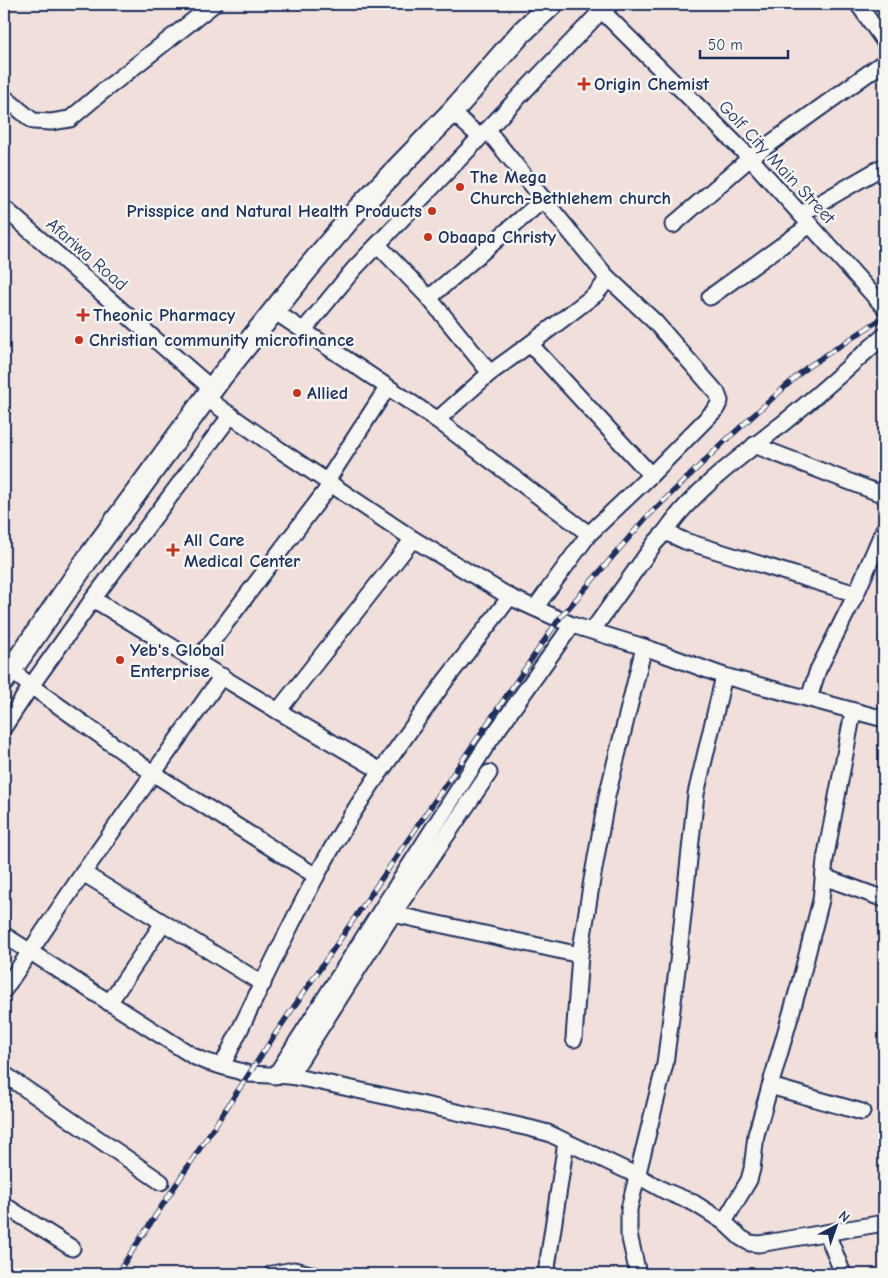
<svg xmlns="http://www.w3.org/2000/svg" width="888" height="1278" font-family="'Comic Neue',sans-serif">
	<rect width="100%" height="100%" fill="#f1dfdb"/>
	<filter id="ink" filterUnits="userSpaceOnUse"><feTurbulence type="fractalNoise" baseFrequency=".02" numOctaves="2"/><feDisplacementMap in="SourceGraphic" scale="10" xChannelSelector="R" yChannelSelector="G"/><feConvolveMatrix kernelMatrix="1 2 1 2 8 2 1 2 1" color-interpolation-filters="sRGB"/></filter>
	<g filter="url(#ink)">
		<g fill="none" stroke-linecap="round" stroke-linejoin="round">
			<g stroke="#1b2f5e" stroke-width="19">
				<g id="minor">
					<polyline points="858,4 884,41"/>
					<polyline points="596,5 750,158 884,307"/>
					<polyline points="4,97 33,121 51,122 70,119 102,92 214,4"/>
					<polyline points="452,112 480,137"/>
					<polyline points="4,208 212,389"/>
					<polyline points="801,214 884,166"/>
					<polyline points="673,225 750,158 884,62"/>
					<polyline points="378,245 429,298 490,373"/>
					<polyline points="710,297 810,225"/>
					<polyline points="429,298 544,199"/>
					<polyline points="274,311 437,420 589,534"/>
					<polyline points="303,331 354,269 602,10 611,4"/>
					<polyline points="530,344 651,475"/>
					<polyline points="206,398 280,450 413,539 510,597 572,625 644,647 724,676 884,719"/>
					<polyline points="231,415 93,599 278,711 381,771 445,681 510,597"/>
					<polyline points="437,420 490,373 530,344 596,294 604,284 606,276 487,130"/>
					<polyline points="754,445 884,495"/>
					<polyline points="327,481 387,388"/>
					<path d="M 665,532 C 692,492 739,458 777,428 C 814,399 849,366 884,336"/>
					<polyline points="856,594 884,529"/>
					<polyline points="93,599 31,686 154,774 316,876"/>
					<polyline points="535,608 589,534 651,475 716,409 720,401 717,393 655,322 606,276"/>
					<polyline points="592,631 655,543 665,532 685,541 856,594 818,670 809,698"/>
					<polyline points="197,661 331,484"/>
					<polyline points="4,665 31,686 4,727"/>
					<polyline points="278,711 413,539"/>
					<polyline points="83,873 263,984"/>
					<polyline points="824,877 884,899"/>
					<polyline points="393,914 580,955"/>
					<polyline points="4,935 193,1056 204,1061 249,1074 290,1076 321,1082 529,1128 548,1133 638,1176 665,1191 694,1203 724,1222 741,1238 750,1243 759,1244 884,1223"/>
					<polyline points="4,990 83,873 222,676"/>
					<polyline points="109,1003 163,923"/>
					<polyline points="574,1039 580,955 592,880 607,796 644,647"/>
					<path d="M 222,1066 C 272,966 316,862 381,771"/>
					<polyline points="4,1074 161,1182"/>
					<polyline points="275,1076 486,746 572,625"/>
					<polyline points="290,1076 393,914 489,773"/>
					<polyline points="770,1086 862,1112"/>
					<polyline points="4,1205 72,1248"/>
					<polyline points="724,1222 749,1180 752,1169 756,1135 799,986 821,900 825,860 853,712"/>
					<polyline points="827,1233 843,1274"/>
					<polyline points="272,1274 294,1270 311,1274"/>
					<polyline points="546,1274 566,1142"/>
					<polyline points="638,1274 629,1234 629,1209 665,1064 678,962 696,794 724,676"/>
				</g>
			</g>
			<g stroke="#1b2f5e" stroke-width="25">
				<polyline id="highway" points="4,680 87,560 221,377 309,267 358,209 452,112 522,32 552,4"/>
			</g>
			<use href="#minor" stroke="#f6f6f2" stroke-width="15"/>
			<use href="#highway" stroke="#f6f6f2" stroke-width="21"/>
			<g stroke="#1b2f5e" stroke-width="5.5">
				<polyline id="rail" points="117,1274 276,1033 559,619 645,519 724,442 806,368 884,317"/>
			</g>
			<use href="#rail" stroke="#f6f6f2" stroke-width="4" stroke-dasharray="11" stroke-linecap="butt"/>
		</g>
	</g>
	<g fill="#c8321e" stroke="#f6f6f2" stroke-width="2">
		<path d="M581.5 76.5h5v5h5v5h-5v5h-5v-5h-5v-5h5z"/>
		<circle cx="460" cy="187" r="5"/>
		<circle cx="432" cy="211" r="5"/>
		<circle cx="428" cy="237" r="5"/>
		<path d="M80.5 307.5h5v5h5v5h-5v5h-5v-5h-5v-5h5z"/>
		<circle cx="79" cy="340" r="5"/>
		<circle cx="297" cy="393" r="5"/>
		<path d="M170.5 542.5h5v5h5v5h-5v5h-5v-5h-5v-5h5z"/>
		<circle cx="120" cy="660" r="5"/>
	</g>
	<g text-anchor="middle" stroke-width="5" stroke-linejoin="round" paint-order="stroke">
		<g font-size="18" font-weight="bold" fill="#1b2f5e" stroke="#f6f6f2" text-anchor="start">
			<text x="594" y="90">Origin Chemist</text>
			<text x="470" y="183">The Mega<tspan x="470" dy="21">Church-Bethlehem church</tspan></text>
			<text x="422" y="217" text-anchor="end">Prisspice and Natural Health Products</text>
			<text x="438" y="243">Obaapa Christy</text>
			<text x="93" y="321">Theonic Pharmacy</text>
			<text x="89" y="346">Christian community microfinance</text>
			<text x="307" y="399">Allied</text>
			<text x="184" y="546">All Care<tspan x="184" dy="21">Medical Center</tspan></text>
			<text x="130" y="656">Yeb's Global<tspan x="130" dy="21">Enterprise</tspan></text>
		</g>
		<g font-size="18" fill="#1b2f5e" stroke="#f6f6f2">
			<text transform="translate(777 162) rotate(47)" y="6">Golf City Main Street</text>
			<text transform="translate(87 254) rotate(41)" y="6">Afariwa Road</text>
		</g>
	</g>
	<rect width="888" height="1278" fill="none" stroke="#f6f6f2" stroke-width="20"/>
	<rect x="10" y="10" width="868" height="1258" fill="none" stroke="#1b2f5e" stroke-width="2" filter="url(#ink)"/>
	<g transform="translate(836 1226) rotate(41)" stroke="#f6f6f2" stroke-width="4" paint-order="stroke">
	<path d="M0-4L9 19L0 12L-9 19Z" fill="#1b2f5e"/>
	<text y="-8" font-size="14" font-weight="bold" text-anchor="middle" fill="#1b2f5e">N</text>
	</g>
	<path d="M700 50v8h88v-8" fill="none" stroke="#1b2f5e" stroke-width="2.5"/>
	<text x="708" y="50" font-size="15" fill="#1b2f5e" stroke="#f6f6f2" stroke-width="4" paint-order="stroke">50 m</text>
</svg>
